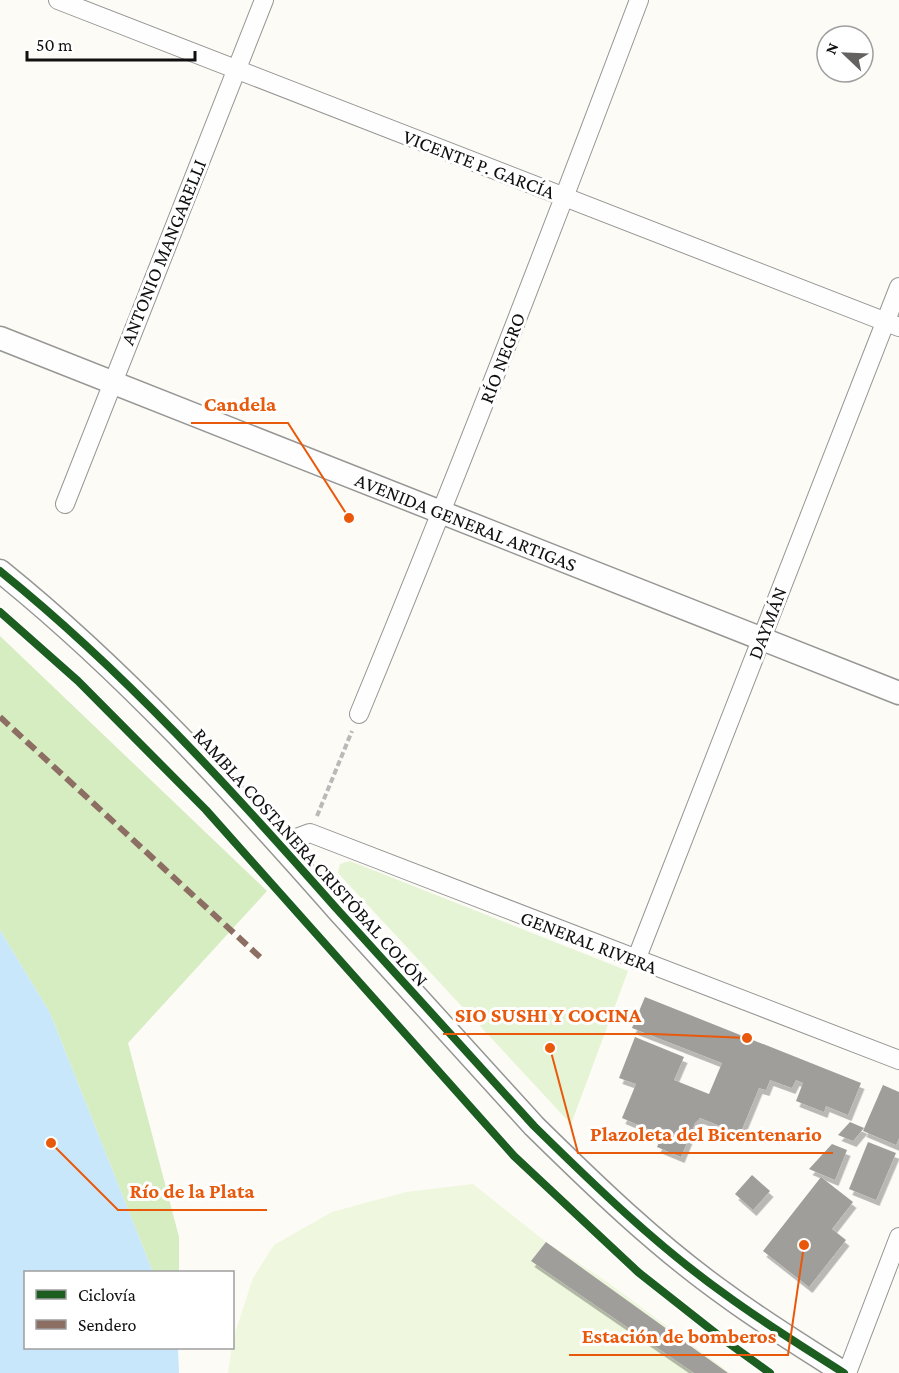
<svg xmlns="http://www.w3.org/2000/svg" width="899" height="1373" font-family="'Crimson Pro',serif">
	<defs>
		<filter id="shadow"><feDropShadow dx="3.5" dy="6" stdDeviation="0" flood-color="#0004"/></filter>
	</defs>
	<rect width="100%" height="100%" fill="#fcfbf6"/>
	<polygon fill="#e5f4d4" points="350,861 628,971 571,1124 338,873 340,864"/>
	<polygon fill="#d6ecc1" points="0,636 267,891 128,1043 179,1237 179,1272 153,1272 50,1013 0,930"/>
	<polygon fill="#eff7de" points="473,1184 546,1242 606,1281 730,1373 228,1373 233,1339 253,1278 274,1245 332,1212 406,1192"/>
	<polygon fill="#c9e7fa" points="0,930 50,1013 153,1272 26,1272 26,1348 178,1348 179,1373 0,1373"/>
	<g fill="#a09e9b" filter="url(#shadow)">
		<polygon points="645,997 861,1083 848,1115 826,1106 824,1112 796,1101 803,1083 796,1080 792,1088 770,1080 766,1090 759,1088 740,1134 700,1118 695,1123 681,1157 657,1147 662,1135 622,1118 636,1084 619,1078 635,1037 684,1057 674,1080 709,1094 722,1063 632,1028"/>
		<polygon points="883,1085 899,1092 899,1138 896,1145 863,1131"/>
		<polygon points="850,1122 864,1128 853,1141 838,1135"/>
		<polygon points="868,1142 896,1153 876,1200 849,1189"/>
		<polygon points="832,1144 847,1150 835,1180 809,1169"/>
		<polygon points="752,1175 770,1191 753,1210 735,1194"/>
		<polygon points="821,1177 853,1202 832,1229 846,1240 809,1287 763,1251"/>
		<polygon points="546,1242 728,1373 694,1373 531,1261"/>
	</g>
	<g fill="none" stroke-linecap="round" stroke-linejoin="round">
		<g stroke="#969694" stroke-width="20">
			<g id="minor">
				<polyline points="58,0 899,327"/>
				<polyline points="65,504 264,0"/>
				<path d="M 359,714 C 457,477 549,239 639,0"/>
				<polyline points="280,844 310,833 899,1060"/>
				<polyline points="636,960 899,287"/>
				<polyline points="847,1373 899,1237"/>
			</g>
		</g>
		<g stroke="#969694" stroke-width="25">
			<g id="tertiary">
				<path id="s1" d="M 0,338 L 899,693"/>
				<path d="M 0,571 C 124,671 231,789 336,908 C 402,981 468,1054 534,1126 C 595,1186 657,1246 726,1295 C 764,1323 805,1348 844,1373"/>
			</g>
		</g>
		<g stroke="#b9b9b8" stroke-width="4" stroke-dasharray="6 3" stroke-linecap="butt">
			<polyline points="0,612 78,681 206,810 514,1156 638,1272 723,1339 770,1373"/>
			<polyline points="317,816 352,731"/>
		</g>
		<use href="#minor" stroke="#fffefe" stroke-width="18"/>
		<use href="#tertiary" stroke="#fffefe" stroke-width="22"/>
		<polyline stroke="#8d6e63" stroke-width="6" stroke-dasharray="12 6" stroke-linecap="butt" points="0,717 261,958"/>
		<g stroke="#fff" stroke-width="11">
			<g id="cycleway">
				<path d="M 0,571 C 124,671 231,789 336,908 C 402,981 468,1054 534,1126 C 595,1186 657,1246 726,1295 C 764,1323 805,1348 844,1373"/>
				<polyline points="0,612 78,681 206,810 514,1156 638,1272 723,1339 770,1373"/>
			</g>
		</g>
		<use href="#cycleway" stroke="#1b5e20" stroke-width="8"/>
	</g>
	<g text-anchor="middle" stroke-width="6" stroke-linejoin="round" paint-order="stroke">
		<g font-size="20" fill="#101010" stroke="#fff">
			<text transform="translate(479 164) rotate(21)" y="7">VICENTE P. GARCÍA</text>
			<text transform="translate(163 252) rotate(-68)" y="7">ANTONIO MANGARELLI</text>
			<text transform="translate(502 358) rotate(-69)" y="7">RÍO NEGRO</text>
			<text dy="7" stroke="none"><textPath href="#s1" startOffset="501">AVENIDA GENERAL ARTIGAS</textPath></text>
			<text transform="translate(767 623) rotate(-69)" y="7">DAYMÁN</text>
			<text transform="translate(311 857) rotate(48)" y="7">RAMBLA COSTANERA CRISTÓBAL COLÓN</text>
			<text transform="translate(589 942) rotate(21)" y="7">GENERAL RIVERA</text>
		</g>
	</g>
	<path fill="none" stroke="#e8590c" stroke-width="2" d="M349 518L288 423H191M747 1038L654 1034H443M550 1048L578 1153H833M51 1143L118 1210H267M804 1245L788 1355H569"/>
	<g fill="#e8590c" stroke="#fff" stroke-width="2">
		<circle cx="349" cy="518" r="6"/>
		<circle cx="747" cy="1038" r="6"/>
		<circle cx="550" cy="1048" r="6"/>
		<circle cx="51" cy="1143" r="6"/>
		<circle cx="804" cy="1245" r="6"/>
	</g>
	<g font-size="21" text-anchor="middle" font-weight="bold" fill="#e8590c" stroke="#fff" stroke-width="6" stroke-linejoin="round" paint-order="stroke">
		<text x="240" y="411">Candela</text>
		<text x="548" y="1022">SIO SUSHI Y COCINA</text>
		<text x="706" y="1141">Plazoleta del Bicentenario</text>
		<text x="192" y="1198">Río de la Plata</text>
		<text x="679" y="1343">Estación de bomberos</text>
	</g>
	<rect x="24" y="1271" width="210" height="78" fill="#ffffff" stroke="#9f9f9f" stroke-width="1.5"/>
	<rect x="36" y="1290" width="30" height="9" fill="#1b5e20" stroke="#9f9f9f" stroke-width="1.5"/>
	<text x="78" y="1301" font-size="18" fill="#101010">Ciclovía</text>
	<rect x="36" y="1320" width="30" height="9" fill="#8d6e63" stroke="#9f9f9f" stroke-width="1.5"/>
	<text x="78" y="1331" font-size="18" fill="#101010">Sendero</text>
	<g transform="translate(845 54) rotate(293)"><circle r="28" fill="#ffffff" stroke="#9f9f9f" stroke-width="1.5"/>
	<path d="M0-4.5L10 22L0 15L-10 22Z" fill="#636260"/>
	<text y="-9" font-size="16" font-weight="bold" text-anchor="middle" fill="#101010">N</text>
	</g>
	<path d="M27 51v9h168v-9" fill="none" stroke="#101010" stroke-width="3"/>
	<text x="36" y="51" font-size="18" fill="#101010" stroke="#ffffff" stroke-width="4.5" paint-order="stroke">50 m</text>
</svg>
